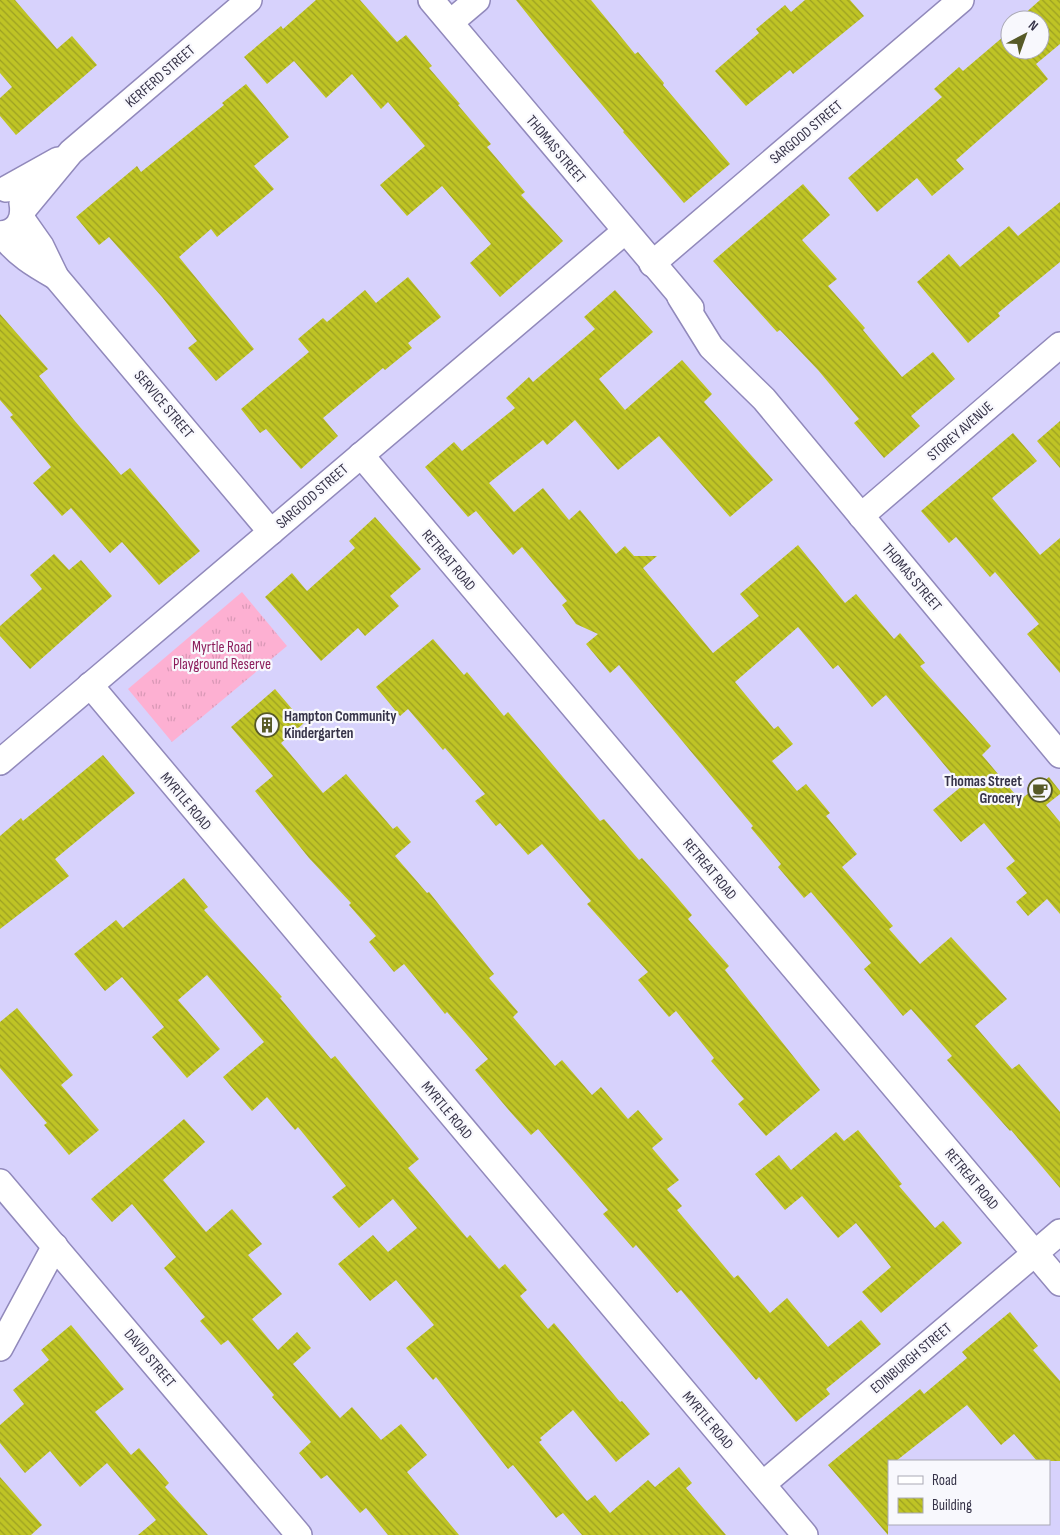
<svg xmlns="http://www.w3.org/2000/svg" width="1060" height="1535" font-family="'Sofia Sans Condensed',sans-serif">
	<defs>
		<pattern id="grass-tufts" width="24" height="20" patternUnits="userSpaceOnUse" patternTransform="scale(1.25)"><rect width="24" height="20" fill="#fdb0d2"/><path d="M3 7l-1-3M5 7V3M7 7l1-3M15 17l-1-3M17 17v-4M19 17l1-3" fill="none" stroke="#d998b6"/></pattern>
		<pattern id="building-back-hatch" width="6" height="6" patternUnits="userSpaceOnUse" patternTransform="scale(1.25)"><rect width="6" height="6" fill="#bfc425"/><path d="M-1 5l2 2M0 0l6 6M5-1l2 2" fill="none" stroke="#9ca022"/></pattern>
	</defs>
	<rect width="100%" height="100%" fill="#d7d2fc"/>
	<polygon fill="url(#grass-tufts)" points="242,592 287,646 172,742 128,689"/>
	<g fill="url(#building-back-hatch)">
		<polygon points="0,0 15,0 57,49 72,36 97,65 16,135 0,116 0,98 12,87 0,73"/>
		<polygon points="316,0 360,0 397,42 406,35 432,66 429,68 460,104 458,105 491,144 487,147 525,192 521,195 563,241 500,297 470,263 491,244 442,186 407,216 380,185 425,146 388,102 381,109 352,74 326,98 294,61 267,84 244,57 281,26 283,29"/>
		<polygon points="516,0 591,0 635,54 638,52 664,83 663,85 730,164 684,203 623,132 624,131 555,49"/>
		<polygon points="805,0 850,0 864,16 793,74 790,70 746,106 715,71 759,33 756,29 785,5 791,12"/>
		<polygon points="1040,0 1060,0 1060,44 1036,64 1048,79 956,160 964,169 932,196 917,178 877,212 848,178 942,97 934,89 959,67 963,71 1010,31 1010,50 1040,50 1040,20 1023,20 1022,16"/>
		<polygon points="246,84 289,137 254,166 274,189 217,237 211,229 179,257 254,349 216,381 188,348 197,341 162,297 109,237 99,245 76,217 137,166 141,172 224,105 222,103"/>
		<polygon points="803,184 830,215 802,240 837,279 828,286 865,328 863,330 902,377 933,352 955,379 911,416 920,426 884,458 854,423 859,419 818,370 780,330 777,332 713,261"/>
		<polygon points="1060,202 1060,262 998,313 1000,316 968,343 917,282 949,254 960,267 1009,226 1018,236"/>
		<polygon points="408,277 441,317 408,343 412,348 385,370 383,368 323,418 338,436 301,469 266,429 260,433 241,409 309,352 298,339 323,318 327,322 365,290 376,303"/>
		<polygon points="615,290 653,332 599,379 625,410 682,360 712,394 704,402 773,480 730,517 659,436 618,470 575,420 547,445 543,440 489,483 514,512 543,488 569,520 580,510 616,554 625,546 634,556 657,556 643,568 713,653 759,616 740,594 798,545 845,603 856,594 894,639 900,633 925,663 920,666 991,746 982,755 1020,800 1049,777 1060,791 1060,794 1046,805 1060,822 1060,914 1047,899 1028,916 1016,902 1027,893 1006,868 1015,861 984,823 961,842 933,810 962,786 886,695 872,707 838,665 833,669 798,627 735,682 774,729 778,726 793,744 772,761 797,791 806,784 830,813 826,816 857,854 842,867 893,926 889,929 920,964 951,937 1007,999 975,1026 1012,1069 1019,1064 1060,1112 1060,1188 1011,1130 1010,1131 947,1060 952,1056 911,1009 903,1016 864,969 871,963 811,892 804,898 778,867 781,864 751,828 753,826 619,665 610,673 586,644 598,634 576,624 562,605 567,601 522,547 513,555 476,511 468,517 425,467 454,442 462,451 515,408 506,398 529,377 533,382 595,329 584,317"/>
		<polygon points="0,314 48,369 39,376 74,420 121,475 130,468 200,551 159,585 122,542 110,553 71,508 62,516 33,483 51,467 10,417 13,415 0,400"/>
		<polygon points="1060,421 1060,468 1037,441"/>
		<polygon points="1013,433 1037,461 992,498 1040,555 1060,538 1060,673 1027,634 1039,624 995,572 990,577 956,537 949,543 921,511"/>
		<polygon points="375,517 421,569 390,596 399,606 365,636 358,628 321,661 265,597 292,573 307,591 355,548 349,541"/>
		<polygon points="54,554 69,570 81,560 112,596 30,669 0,636 0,626 42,589 30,575"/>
		<polygon points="433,639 464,675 467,672 504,716 508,712 600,821 604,819 639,860 642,858 669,888 692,915 688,919 729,966 725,970 820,1090 766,1136 738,1104 744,1099 711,1061 714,1058 676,1011 669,1017 638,980 648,972 587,904 591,901 542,844 528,855 500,823 496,826 475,801 485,794 445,748 443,750 408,709 400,716 376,687"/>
		<polygon points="275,689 304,723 281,743 323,793 346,774 393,829 397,826 411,842 395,856 427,893 429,892 494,974 489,978 518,1012 513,1017 555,1066 562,1060 592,1095 601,1087 628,1119 638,1110 663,1139 652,1148 679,1180 667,1189 682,1206 677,1210 734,1278 738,1275 770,1313 787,1298 828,1347 861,1320 881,1344 826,1389 830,1394 796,1422 759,1377 756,1380 681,1290 677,1293 636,1245 633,1248 603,1214 608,1210 538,1129 531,1135 507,1108 475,1070 488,1059 447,1012 445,1014 404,964 394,972 369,942 376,936 349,905 351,903 309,858 255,791 273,776 231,727"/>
		<polygon points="103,755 135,793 55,859 69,876 0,929 0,836 21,818 23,821"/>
		<polygon points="184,878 208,907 204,910 282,997 280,998 331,1059 335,1056 419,1159 408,1168 467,1238 470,1235 499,1269 505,1264 527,1290 520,1296 548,1329 554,1323 620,1402 622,1401 650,1434 616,1462 573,1410 540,1438 542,1440 539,1442 587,1501 595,1495 610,1513 648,1480 655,1487 679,1467 692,1483 686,1488 726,1535 582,1535 563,1513 556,1518 513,1465 508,1469 436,1377 433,1380 406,1348 434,1325 396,1280 370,1301 338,1264 373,1235 388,1252 417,1228 393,1199 359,1228 332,1197 346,1186 298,1127 295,1130 267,1097 252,1111 223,1077 264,1042 207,975 178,1000 220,1049 187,1078 152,1037 164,1027 122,977 105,991 74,954 116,920 123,928"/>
		<polygon points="17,1008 73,1075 61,1085 99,1130 69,1155 44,1125 47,1123 0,1068 0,1022"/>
		<polygon points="184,1119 205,1142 163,1180 206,1232 232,1209 262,1244 248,1255 282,1294 252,1319 278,1350 297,1332 311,1348 293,1364 340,1418 352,1407 381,1440 401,1424 427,1455 407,1472 459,1535 388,1535 366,1508 360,1513 327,1475 321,1479 299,1453 311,1442 272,1397 274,1395 228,1340 221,1345 200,1321 205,1317 164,1268 176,1257 132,1204 112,1222 91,1199"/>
		<polygon points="858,1130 902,1184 899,1186 935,1228 943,1221 962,1243 881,1313 862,1292 891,1267 856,1223 838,1238 802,1196 785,1210 755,1174 779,1155 791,1170 836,1132 844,1141"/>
		<polygon points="1010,1312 1038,1346 1033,1350 1060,1381 1060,1461 1037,1461 1014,1434 1001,1445 967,1405 896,1461 889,1461 888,1535 828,1465 920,1389 924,1394 967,1358 962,1352"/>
		<polygon points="71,1325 124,1389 95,1412 131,1455 139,1448 169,1483 165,1487 208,1535 138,1535 156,1520 107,1463 80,1487 50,1451 25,1473 0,1443 0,1425 24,1404 13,1390 49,1360 41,1350"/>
		<polygon points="0,1477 42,1525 31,1535 0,1535"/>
	</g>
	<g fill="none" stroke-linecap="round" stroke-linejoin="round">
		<g stroke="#9189bb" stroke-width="28">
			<g id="minor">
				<polyline points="431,0 691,308"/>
				<polyline points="451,22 477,0"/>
				<polyline points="6,189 58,160"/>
				<polyline points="23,210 71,152 249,0"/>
				<polyline points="22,219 41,246 56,277 271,532"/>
				<path d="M 0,234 C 17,233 25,220 22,203"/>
				<path d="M 2,234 C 16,254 35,265 56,277"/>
				<polyline points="652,264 961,0"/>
				<polyline points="680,297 711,347 764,399 1060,755"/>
				<polyline points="361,455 1060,1283"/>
				<polyline points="861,516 1060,345"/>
				<polyline points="90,685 805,1535"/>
				<polyline points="0,762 624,232"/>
				<polyline points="0,1182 299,1535"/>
				<polyline points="0,1348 55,1246"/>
				<polyline points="763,1484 1060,1232"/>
			</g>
		</g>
		<use href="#minor" stroke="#fff" stroke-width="25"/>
	</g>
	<defs>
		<g id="building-ring" transform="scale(1.25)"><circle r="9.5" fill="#f8f8fd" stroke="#575a27" stroke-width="1.5"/><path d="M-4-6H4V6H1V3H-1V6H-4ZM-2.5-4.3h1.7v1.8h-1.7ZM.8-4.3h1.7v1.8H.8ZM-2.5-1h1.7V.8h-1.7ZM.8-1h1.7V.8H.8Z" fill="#575a27"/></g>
		<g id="cafe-ring" transform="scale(1.25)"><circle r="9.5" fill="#f8f8fd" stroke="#575a27" stroke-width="1.5"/><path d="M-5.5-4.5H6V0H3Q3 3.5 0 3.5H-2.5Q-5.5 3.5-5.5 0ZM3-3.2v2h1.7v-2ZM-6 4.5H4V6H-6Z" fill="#575a27"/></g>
	</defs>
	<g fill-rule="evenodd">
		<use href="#building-ring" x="267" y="725"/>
		<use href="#cafe-ring" x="1040" y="790"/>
	</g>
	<g text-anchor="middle" stroke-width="4.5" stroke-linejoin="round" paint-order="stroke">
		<g font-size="15" fill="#363348" stroke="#f8f8fd">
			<text transform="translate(160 76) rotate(-41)" y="5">KERFERD STREET</text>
			<text transform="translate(806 132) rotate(-40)" y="5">SARGOOD STREET</text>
			<text transform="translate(556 149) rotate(50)" y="5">THOMAS STREET</text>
			<text transform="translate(164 404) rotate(50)" y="5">SERVICE STREET</text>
			<text transform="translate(960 431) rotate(-41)" y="5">STOREY AVENUE</text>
			<text transform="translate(312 496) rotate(-41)" y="5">SARGOOD STREET</text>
			<text transform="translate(449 560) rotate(50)" y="5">RETREAT ROAD</text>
			<text transform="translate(912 577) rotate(50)" y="5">THOMAS STREET</text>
			<text transform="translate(186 801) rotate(50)" y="5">MYRTLE ROAD</text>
			<text transform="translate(710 869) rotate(50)" y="5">RETREAT ROAD</text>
			<text transform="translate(447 1110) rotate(50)" y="5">MYRTLE ROAD</text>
			<text transform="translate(972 1179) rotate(50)" y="5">RETREAT ROAD</text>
			<text transform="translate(150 1358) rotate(50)" y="5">DAVID STREET</text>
			<text transform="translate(911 1358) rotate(-40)" y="5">EDINBURGH STREET</text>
			<text transform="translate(708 1420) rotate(50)" y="5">MYRTLE ROAD</text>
		</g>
		<g font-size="15" fill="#8c1d5b" stroke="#f8f8fd">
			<text x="222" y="652">Myrtle Road<tspan x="222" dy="17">Playground Reserve</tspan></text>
		</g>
		<g font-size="15" font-weight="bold" fill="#363348" stroke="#f8f8fd" text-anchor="start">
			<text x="284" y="721">Hampton Community<tspan x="284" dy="17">Kindergarten</tspan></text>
			<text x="1022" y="786" text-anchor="end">Thomas Street<tspan x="1022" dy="17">Grocery</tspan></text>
		</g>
	</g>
	<rect x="888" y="1460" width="162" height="65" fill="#f8f8fd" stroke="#aaa9b5"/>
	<rect x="898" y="1476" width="25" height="8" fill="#ffffff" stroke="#aaa9b5"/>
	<text x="932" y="1485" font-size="15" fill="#363348">Road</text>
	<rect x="898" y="1498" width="25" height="15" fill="url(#building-back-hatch)" stroke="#aaa9b5"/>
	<text x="932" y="1510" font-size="15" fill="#363348">Building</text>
	<g transform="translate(1025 35) rotate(41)"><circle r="24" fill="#f8f8fd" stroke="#aaa9b5"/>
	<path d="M0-4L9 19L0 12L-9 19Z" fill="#575a27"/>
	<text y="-8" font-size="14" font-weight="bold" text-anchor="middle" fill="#363348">N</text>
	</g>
</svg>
